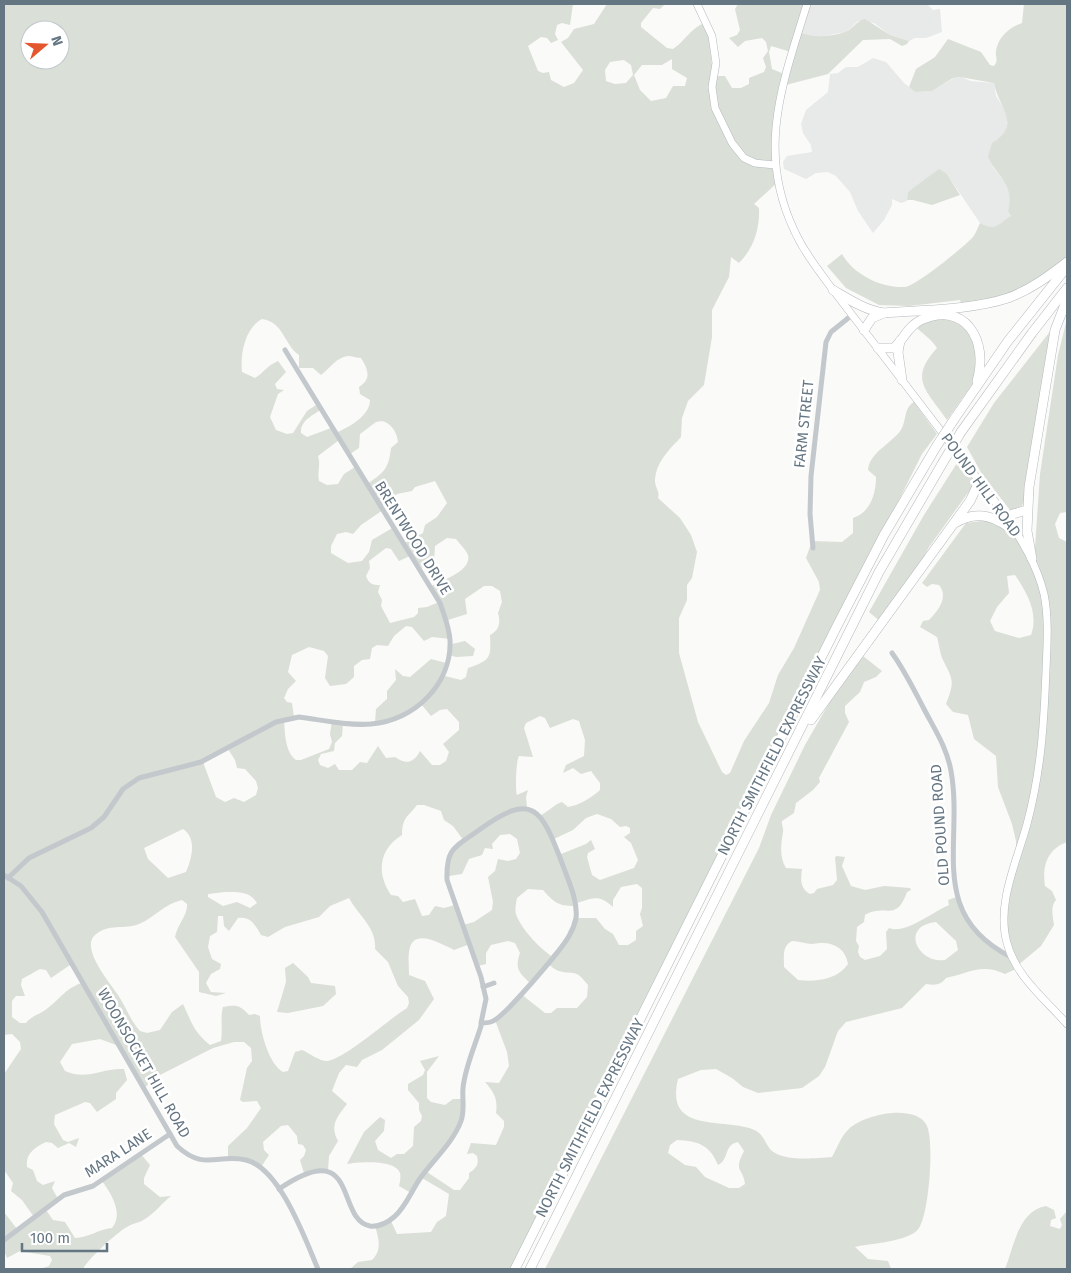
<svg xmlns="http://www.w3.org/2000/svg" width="1071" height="1273" font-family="'Fira Sans',sans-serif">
	<rect width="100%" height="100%" fill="#fafaf8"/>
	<g fill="#e8e9e9">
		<polygon points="806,4 927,4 933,10 940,9 942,32 926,38 915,38 909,41 890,35 874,23 858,21 846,32 812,38 798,33"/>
		<polygon points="873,58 886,62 904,83 915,92 932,91 954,78 961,77 971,81 994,83 996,96 1007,113 1007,126 993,167 1008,186 1012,198 1008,211 1011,216 997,227 989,227 980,223 947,174 908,192 907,201 901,203 892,199 892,205 884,220 873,233 858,211 850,192 836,176 828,172 816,173 806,179 784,169 783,162 787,156 812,152 811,145 803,133 801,124 806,110 828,92 830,74 838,73 846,67 858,67"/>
	</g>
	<g fill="#dadfd7" fill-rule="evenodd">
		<path d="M 4,4 L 573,4 L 570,25 L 562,23 L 557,25 L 555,34 L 558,40 L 551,43 L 547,38 L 541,37 L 528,46 L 538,71 L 543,73 L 549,72 L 551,80 L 564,87 L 574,83 L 583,70 L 561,42 L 568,38 L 574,29 L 594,24 L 607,4 L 665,4 L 660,9 L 653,8 L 641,23 L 641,27 L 667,48 L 673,49 C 685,41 690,29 704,23 L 709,36 L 713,76 L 725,76 L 732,88 L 741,88 L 749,84 L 749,78 L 764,72 L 766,67 L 763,58 L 768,51 L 766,42 L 762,38 L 745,41 L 738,47 L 729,38 L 737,35 L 740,30 L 735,9 L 738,4 L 806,4 L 798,32 C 813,38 830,37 845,32 C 853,29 856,21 865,19 L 890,35 L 909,41 L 907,44 L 902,46 L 890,39 L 863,40 L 828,74 L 782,86 L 777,119 L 779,181 L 754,204 L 759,208 C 760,228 754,248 739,263 L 731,257 L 729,277 L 712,310 L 712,337 L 704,385 L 688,401 L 682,418 L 681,437 C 669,450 655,463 655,482 C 656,489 660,492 658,498 L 680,518 L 691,535 L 697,552 L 692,578 L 687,585 L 687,600 L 679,618 L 679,653 L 698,722 L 722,772 L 726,775 L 730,773 L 744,741 L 769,703 L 778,675 L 794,648 L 820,590 L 819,582 L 806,558 L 812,541 L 842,542 L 853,533 L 853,518 C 871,512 876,493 876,477 L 868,470 C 869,453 892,443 901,430 C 907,420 903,409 914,402 L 937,434 L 922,454 L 736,825 L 570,1146 L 512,1269 L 350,1269 L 358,1262 L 372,1260 C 382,1250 379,1239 375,1226 L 391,1221 L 397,1234 L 431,1232 L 437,1222 L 446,1216 L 449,1194 L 422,1178 L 411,1193 L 399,1186 C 400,1182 401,1177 400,1173 C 395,1159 358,1162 347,1164 L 364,1132 L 380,1117 L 385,1120 L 384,1131 L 375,1141 L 378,1150 L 391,1158 L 397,1154 L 404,1154 L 413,1146 L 414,1127 L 421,1121 L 422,1116 L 419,1110 L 419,1103 L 408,1090 L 408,1084 L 423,1075 L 425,1070 L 420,1061 L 439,1056 L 427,1072 L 427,1098 L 431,1102 L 445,1105 L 453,1099 L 464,1099 L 462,1120 L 427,1172 L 454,1190 L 460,1190 L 469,1178 L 469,1173 C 477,1168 479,1164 477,1156 L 473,1153 L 467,1154 L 471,1143 L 496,1145 L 504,1127 L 504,1121 L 496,1113 C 498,1099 494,1092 485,1082 L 499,1083 L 509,1066 L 507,1052 L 495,1020 L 521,994 L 545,1013 L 551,1013 L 557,1008 L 577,1008 L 587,997 L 588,985 C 574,967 575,976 559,971 C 555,970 551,966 548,964 L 529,982 C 518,972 515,967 520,953 L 515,943 L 508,941 L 491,945 L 486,953 L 486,964 L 478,966 L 470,944 L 454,950 C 441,944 412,926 409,952 C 408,959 409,967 409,975 L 425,981 L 434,999 L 419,1020 L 382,1050 L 362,1060 L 357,1067 L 346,1065 L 339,1073 L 332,1091 L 347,1104 C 338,1116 329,1125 338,1141 L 329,1156 L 328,1171 L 304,1173 L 300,1160 L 304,1156 L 306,1150 L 303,1145 L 298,1144 L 297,1136 L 288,1125 L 281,1126 L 263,1142 L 264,1150 L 269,1155 L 261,1167 L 252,1162 L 228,1158 L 228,1146 L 247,1128 L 261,1108 L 257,1101 L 243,1102 L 240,1100 L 247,1068 L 252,1061 L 251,1048 L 244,1042 L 234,1042 L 213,1048 L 160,1075 L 144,1088 L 116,1045 L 100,1039 L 72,1044 L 60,1062 L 65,1071 C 88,1081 100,1068 124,1069 L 127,1080 L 116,1093 L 116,1099 L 97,1112 L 90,1103 L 85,1102 L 55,1115 L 54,1124 L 63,1140 L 68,1142 L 79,1138 L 76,1147 L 69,1143 L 58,1148 L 52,1143 L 46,1142 C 35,1147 25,1154 27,1167 L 33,1170 L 37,1181 L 43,1185 L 55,1181 L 52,1188 L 58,1199 L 46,1210 L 53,1220 L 65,1222 L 75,1238 C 88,1238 99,1229 112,1228 C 124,1214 111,1193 102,1181 L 140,1153 L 150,1165 L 144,1178 L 144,1184 L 160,1197 L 171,1196 C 162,1203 155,1213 145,1219 C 140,1223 132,1223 127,1227 C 116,1233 88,1259 83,1269 L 40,1269 L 49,1266 L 52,1260 L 50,1256 L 20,1251 L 7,1258 L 4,1251 L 4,1212 L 17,1229 L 34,1217 L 22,1200 L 11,1191 L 13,1183 L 4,1170 L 4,1074 L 21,1049 L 20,1042 L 12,1034 L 4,1035 ZM 30,30 L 60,30 L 60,60 L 30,60 ZM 771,46 L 791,52 L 784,74 L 772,69 L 769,52 ZM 672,59 L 672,69 L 687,78 L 685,86 L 673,86 L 666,98 L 651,101 L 640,90 L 634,75 L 642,65 L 662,65 ZM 624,60 L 631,65 L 633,75 L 626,83 L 615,84 L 606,81 L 605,70 L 610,62 ZM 262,319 C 284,322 284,345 299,355 L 299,368 L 313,368 L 321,375 C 330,368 337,357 348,356 C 352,356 357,358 361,358 C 368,369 372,379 359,387 L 360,394 L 370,400 C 370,416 349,427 336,433 L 331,428 L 307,437 L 301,433 C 300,421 312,416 320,410 L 316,405 L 307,411 L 293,433 L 287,434 L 276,430 L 270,417 L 278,394 L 284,390 L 277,389 L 275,384 L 286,372 L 278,361 C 265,367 265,372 255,378 L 242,372 C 240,354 245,328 262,319 ZM 382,421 C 391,423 397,432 398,442 L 391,448 C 389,468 384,473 367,484 L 355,467 L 344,474 L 338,484 L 327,485 L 319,481 C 317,472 321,465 318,456 L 339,440 L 350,454 L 359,448 L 360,434 L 376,422 ZM 435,481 L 447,503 L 437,517 L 425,525 L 423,533 L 405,543 L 394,527 L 372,540 L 369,552 L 362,561 L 348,563 L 331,553 L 331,546 L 337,534 L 346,532 L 353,534 L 361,525 L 383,510 L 382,506 L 397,494 L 412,491 L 415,487 ZM 447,538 L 456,539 C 460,544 466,550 468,555 C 472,571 442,580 431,586 L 439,602 L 427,607 L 418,608 L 418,613 L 414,617 L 390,623 L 381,606 L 382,600 L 378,592 L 380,585 C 372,585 369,584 366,576 L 370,568 L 369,561 L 386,548 L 391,549 L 399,561 L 412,555 L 422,568 L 434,561 L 435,546 ZM 484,586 L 492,586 L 500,591 L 502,602 L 498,613 C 501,622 499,631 490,635 C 491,658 491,660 468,668 L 466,677 L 461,680 L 445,676 L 446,663 L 431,659 L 410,677 L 403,676 L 395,669 L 396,680 L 387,691 L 387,699 L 376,709 L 375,723 L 408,713 L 421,704 L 431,716 L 440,710 L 447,709 L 459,722 L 459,730 L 443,744 L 449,752 L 446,761 L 440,765 L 432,765 L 420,751 C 414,763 406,765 395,757 L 386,758 L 378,746 L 367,763 L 360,762 L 352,770 L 339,770 L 335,764 L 328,768 L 320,765 L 318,760 L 321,754 L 334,751 L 335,743 L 342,736 L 343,723 L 332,721 L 330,734 L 332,742 L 329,749 L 301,760 L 296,760 C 285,752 285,733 284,721 L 294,717 L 292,703 L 287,702 L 284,698 L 288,689 L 296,681 L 288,672 L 292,655 L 309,647 L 324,651 L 328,656 L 325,678 L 330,686 L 346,684 L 354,677 L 354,666 L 362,660 L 370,659 L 372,648 L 377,645 L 388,646 L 394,636 L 406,626 L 412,627 L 424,641 L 432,637 L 450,639 L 448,620 L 467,614 L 465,599 ZM 540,716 L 545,718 L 550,728 L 573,719 L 579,721 L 585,740 L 584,756 L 566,765 L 563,773 L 573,768 L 581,774 L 591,771 L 600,783 L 600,790 C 591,798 580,805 568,807 L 562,802 C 555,804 549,811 541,815 L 527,808 L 526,797 L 528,790 L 517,795 C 515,790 516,760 519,756 L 533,757 L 524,728 L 526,723 ZM 228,749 L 235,760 L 237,768 L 245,769 L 256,781 L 258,788 L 256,795 L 244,802 L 234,798 L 225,802 L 216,797 L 203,762 ZM 417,805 L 424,805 L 441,811 L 444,820 L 453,826 L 464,841 L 449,855 L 449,876 L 462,874 L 469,859 L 482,855 L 485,848 L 493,849 L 492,844 L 500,835 L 510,834 L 517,839 L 520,853 L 516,859 L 508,861 L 498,859 L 495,871 L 488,877 L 493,902 L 492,910 L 474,922 L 463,925 L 455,905 L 444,908 L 435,906 L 429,915 L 422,916 L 415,899 L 403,902 L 398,896 L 391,895 C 376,873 379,849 402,835 C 402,817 408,817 417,805 ZM 597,814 L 611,819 L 620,827 L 626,826 L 630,828 L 630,833 L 624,837 L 631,843 L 638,860 L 634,868 L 600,880 L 592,875 L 587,857 L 588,853 L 595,849 L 591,840 L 586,844 L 561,854 L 554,839 L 573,830 L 586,818 ZM 183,829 C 198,839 191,860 186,872 L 168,878 L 148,859 L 144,848 ZM 637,884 L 642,888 L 642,908 L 640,914 L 643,926 L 636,931 L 636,940 L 628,945 L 619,945 L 613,934 L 605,929 L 596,918 L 577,918 L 568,938 L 551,956 C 539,947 524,932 517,917 C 514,911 516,904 517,898 L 528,889 L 543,890 C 554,902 557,906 575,906 L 577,903 C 593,898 599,894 613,907 L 613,900 L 621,887 ZM 225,892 C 238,892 250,891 257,903 L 250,908 L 237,902 L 223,906 L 208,897 L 208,894 ZM 349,898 C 358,915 377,928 375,949 L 388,962 L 398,986 L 408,997 L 409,1003 L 407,1008 C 389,1019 345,1059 327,1061 C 319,1061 309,1053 302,1050 L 295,1052 L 288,1071 L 283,1072 C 269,1064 260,1032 260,1016 L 255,1014 L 249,1015 C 239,1004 236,1005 223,1007 C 220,1018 223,1029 221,1041 L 210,1045 C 193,1031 192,1023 183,1004 L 172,1012 L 160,1030 L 147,1033 L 140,1031 C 130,1020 126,1007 118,995 C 110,983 80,948 95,935 C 109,923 124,930 139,924 C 154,918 164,904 182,900 L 187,904 C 188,915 177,925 175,937 L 199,972 L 199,992 L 216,996 L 226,993 L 211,992 L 206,983 L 211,974 L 220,969 L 221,964 L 212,959 L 208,947 L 210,936 L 217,932 L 218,916 L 223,916 L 224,926 L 229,931 L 238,918 C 251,916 255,925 261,935 L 268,937 L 285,927 L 319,917 L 330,906 ZM 70,965 L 81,983 C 64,990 62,997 49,1007 C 42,1014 32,1015 26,1023 L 20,1023 L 12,1017 L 12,1001 L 16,996 L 25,996 L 21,985 L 22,979 L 40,969 L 46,970 L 51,978 Z"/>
		<path d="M 1024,4 L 1067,4 L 1067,258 L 1019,293 L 962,306 L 960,300 L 909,306 L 879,305 L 846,288 L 827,266 L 842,254 C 854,275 881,288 905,287 C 916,286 965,246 973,237 C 976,233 978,227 980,223 C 998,232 997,224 1011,216 L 1008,211 C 1015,185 999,179 988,157 L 992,143 C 1023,125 998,107 994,83 L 960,77 L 953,78 L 932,91 L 915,92 L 909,87 L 916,69 L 935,57 L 948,39 L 981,52 L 990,65 L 994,66 C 999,60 995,57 996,51 C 998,37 1010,27 1022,23 Z"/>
		<polygon points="939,169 947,174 960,195 932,205 913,200 907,200 908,192"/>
		<path d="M 938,315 L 972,329 L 980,373 L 947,420 C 927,390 908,380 937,348 C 931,338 922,334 914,325 Z"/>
		<path d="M 1067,319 L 1067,512 L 1060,513 L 1055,524 L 1059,538 L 1067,542 L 1067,842 C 1047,849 1042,867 1045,886 L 1052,891 L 1056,900 C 1050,906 1053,917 1054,925 L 1041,946 L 1017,966 L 1018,968 L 1005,974 C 980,963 970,973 946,978 C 940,986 934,985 926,984 L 902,1008 L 846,1022 L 838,1031 L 825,1067 L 819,1076 L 802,1088 L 758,1093 L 743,1087 L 732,1078 L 716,1069 L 701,1070 L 678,1079 C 665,1133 720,1118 752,1129 C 765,1134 764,1143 772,1151 C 786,1162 816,1158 832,1157 C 837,1149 840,1138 847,1131 C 860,1115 913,1103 926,1124 C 935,1138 929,1214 919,1228 C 910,1242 871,1243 855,1247 L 868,1259 L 888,1261 L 891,1269 L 545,1269 L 759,848 L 771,815 L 805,745 L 832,698 L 863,656 L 882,671 L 876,677 L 864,682 L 860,692 L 845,706 L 845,713 L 849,722 L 819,778 L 820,782 L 813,790 L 796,803 L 794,813 L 782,821 C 781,825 784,828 783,832 C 781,844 779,857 786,868 L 802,869 C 801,878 799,888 810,894 L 814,893 L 817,889 L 833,885 L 837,880 L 835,857 L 837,856 L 845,857 L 842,866 L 851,886 L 865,890 L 884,886 L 910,888 L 911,890 L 907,892 C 896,923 886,903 865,915 L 864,922 L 857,927 L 856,941 L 859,946 L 858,952 L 860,957 L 865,960 L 880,956 L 887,949 L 886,932 L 889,928 C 905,935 934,911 949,905 L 948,900 L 959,896 C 972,931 980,933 1008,955 L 1005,920 L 1016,858 L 1016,841 L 1012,824 L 998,787 L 996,756 L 974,739 L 968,715 L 953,712 L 946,704 C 955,681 953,680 943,660 C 940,654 939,644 937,637 L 920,627 L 923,621 L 929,620 C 938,611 949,597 939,585 L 932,584 L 927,587 L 922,583 L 966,523 L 997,519 L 1035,548 L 1040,474 L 1058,355 ZM 1015,575 C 1027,593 1039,613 1031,635 L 1019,638 L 995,631 L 990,621 L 997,607 L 1009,593 L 1007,576 ZM 936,922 L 956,941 L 958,950 L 945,960 C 918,964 899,926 936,922 ZM 792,941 C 799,941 806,944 812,944 C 814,944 817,943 820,943 C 835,942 846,950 848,964 C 837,980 816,982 798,980 L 784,967 C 784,956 782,946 792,941 ZM 677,1140 C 698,1141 710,1145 718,1165 C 730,1159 723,1145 738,1142 L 744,1151 C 733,1173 743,1167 745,1184 L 739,1188 L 729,1188 L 705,1177 L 696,1167 L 685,1165 L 668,1153 L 670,1145 Z"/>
		<polygon points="1052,329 1030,485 1022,506 1010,510 982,474 967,447 994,403"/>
		<polygon points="959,460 975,483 929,547 907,588 881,622 869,612 924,515"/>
		<polygon points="465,641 475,649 473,656 456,657 449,655 452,644"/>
		<polygon points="293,963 308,977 311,983 335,986 336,994 323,1006 288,1013 277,1012 286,982 285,968"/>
		<path d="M 1046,1206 L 1054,1210 L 1056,1218 L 1051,1220 L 1050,1226 L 1060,1229 L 1062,1225 L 1060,1219 L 1067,1211 L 1067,1269 L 1005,1269 C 1014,1247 1018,1211 1046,1206 Z"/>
	</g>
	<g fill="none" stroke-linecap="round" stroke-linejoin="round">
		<g stroke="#b3babf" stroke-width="8">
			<g id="secondary">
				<polyline points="697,4 712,36 716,63 712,87 715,108 732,143 744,158 755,163 775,165"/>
				<path d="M 807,4 C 783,82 756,150 794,230 C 804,252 819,271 833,290 L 1006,516 C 1022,541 1037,565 1044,594 C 1049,618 1047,646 1046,670 C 1044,724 1041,772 1027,824 C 1017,861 996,904 1007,943 C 1016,977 1045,999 1067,1024"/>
			</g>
		</g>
		<g stroke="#b4b9bd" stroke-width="10">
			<g id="highway">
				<path d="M 833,290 C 850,300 865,310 884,313 C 922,310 971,310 1008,298 C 1030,290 1049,276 1067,262"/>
				<polyline points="864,330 872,318 884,313"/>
				<polyline points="900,341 898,352 902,380"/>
				<path d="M 878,348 L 894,348 C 904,339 908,326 921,320 C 965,300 989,341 977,381"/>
				<polyline points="955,418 1008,341 1067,267"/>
				<polyline points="961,432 1032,333 1067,288"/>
				<polyline points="1006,516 1027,510"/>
				<path d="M 955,523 C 979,508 998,518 1018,534"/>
				<polyline points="1032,559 1027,531 1029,487 1055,330 1067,299"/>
				<polyline points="811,720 970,501 979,482"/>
				<polyline points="515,1269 837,626 884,535 936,447"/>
				<polyline points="530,1269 879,572 942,464"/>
			</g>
		</g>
		<g stroke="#c3c8cc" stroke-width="5">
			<polyline points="813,548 810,514 811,476 826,342 831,332 852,315"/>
			<path d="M 892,653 C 905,671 914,690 924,709 C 935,730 947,748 951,771 C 964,843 926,914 1011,957"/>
			<path d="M 4,875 L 21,886 L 42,912 L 177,1146 C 205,1172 218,1153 246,1160 C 280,1168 305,1239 318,1269"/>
			<path d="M 8,878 L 29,858 L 91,828 L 104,817 L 123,789 L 139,778 L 201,762 L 276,722 L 299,717 C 322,720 348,726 371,724 C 414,721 452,684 450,640 C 449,626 444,615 440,603 L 285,350"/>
			<polyline points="483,987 494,983"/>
			<path d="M 279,1189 C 360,1134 335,1220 370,1226 C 379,1227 387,1223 394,1217 C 405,1208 411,1192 419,1180 C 432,1161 453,1143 461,1121 C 465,1110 462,1099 463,1088 C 465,1067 475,1046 481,1026 L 481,1023 L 486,999 L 481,977 L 447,880 C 446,848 454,848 479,830 C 533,791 541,808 562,863 C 568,880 578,900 576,918 C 575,923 572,931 569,936 C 562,949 505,1016 493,1021 C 490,1023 485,1023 481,1023"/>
			<polyline points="4,1240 64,1195 93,1186 170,1134"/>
		</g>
		<use href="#secondary" stroke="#fff" stroke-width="7"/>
		<use href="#highway" stroke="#fff" stroke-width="9"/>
		<g stroke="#b4b9bd" stroke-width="10" stroke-linecap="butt">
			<g id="highway-bridge">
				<polyline points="936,447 955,418"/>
				<polyline points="942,464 961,432"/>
			</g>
		</g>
		<use href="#highway-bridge" stroke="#fff" stroke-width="9"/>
	</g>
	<g text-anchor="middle" stroke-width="5" stroke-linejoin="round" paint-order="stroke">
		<g font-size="15" fill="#657683" stroke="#fff">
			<text transform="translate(804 424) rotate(-84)" y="5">FARM STREET</text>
			<text transform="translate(981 485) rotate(54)" y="5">POUND HILL ROAD</text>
			<text transform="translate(413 538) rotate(58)" y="5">BRENTWOOD DRIVE</text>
			<text transform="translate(772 756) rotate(-63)" y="5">NORTH SMITHFIELD EXPRESSWAY</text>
			<text transform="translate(940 825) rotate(-94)" y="5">OLD POUND ROAD</text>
			<text transform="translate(144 1063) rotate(60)" y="5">WOONSOCKET HILL ROAD</text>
			<text transform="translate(590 1118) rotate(-63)" y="5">NORTH SMITHFIELD EXPRESSWAY</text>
			<text transform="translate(118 1153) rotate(-33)" y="5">MARA LANE</text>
		</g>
	</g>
	<rect width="1071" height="1273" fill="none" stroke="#657683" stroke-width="10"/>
	<g transform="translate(45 45) rotate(71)"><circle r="24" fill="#ffffff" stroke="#c1c8cd"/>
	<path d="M0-4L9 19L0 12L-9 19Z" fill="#e4572e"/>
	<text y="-8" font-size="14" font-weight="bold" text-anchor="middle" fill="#657683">N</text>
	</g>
	<path d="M22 1243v8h85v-8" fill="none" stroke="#657683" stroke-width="2.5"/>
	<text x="30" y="1243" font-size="15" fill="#657683" stroke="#ffffff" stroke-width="4" paint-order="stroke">100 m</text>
</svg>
